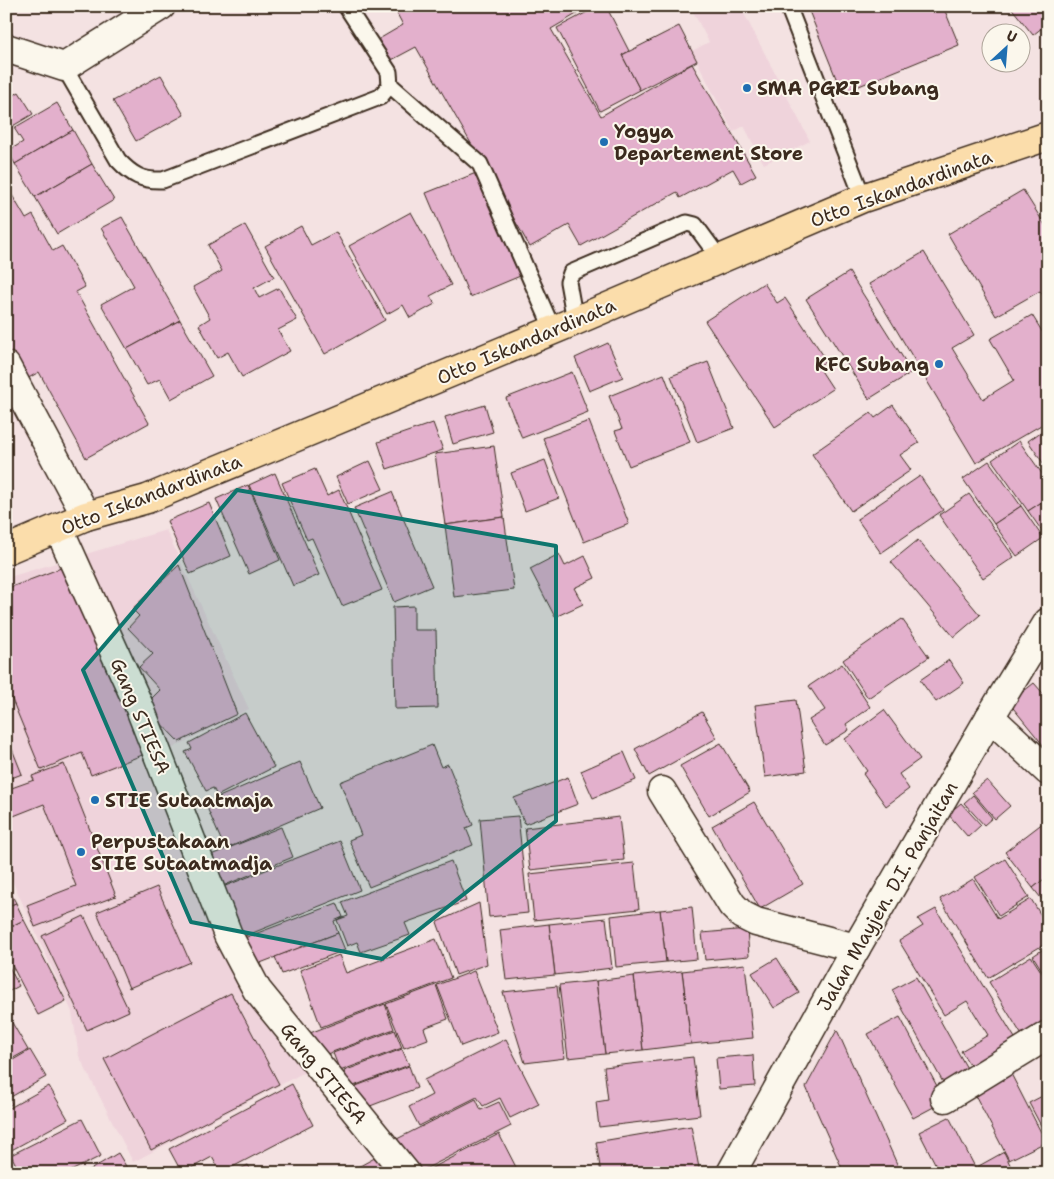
<svg xmlns="http://www.w3.org/2000/svg" width="1054" height="1179" font-family="'Shantell Sans',sans-serif">
	<rect width="100%" height="100%" fill="#f4e2e2"/>
	<filter id="ink" filterUnits="userSpaceOnUse"><feTurbulence type="fractalNoise" baseFrequency=".02" numOctaves="2"/><feDisplacementMap in="SourceGraphic" scale="10" xChannelSelector="R" yChannelSelector="G"/><feConvolveMatrix kernelMatrix="1 2 1 2 8 2 1 2 1" color-interpolation-filters="sRGB"/></filter>
	<g filter="url(#ink)">
		<g fill="#efd3db">
			<polygon points="690,6 740,6 810,141 764,164 744,126 733,132 692,51 709,42"/>
			<polygon points="166,530 249,709 169,750 236,963 305,1072 133,1162 79,1056 72,1012 6,867 6,578"/>
		</g>
		<g fill="#e3b0cc" stroke="#3b2a1e">
			<polygon points="393,6 584,6 585,9 551,29 601,116 692,64 756,175 741,183 733,169 680,198 677,192 581,246 569,225 530,247 416,47 386,63 374,42 403,25"/>
			<polygon points="589,6 606,6 629,51 622,55 640,90 600,111 557,28 591,10"/>
			<polygon points="807,6 943,6 959,45 842,93"/>
			<polygon points="1010,6 1048,6 1048,23 1033,35"/>
			<polygon points="679,26 697,61 640,90 622,55"/>
			<polygon points="161,75 184,115 136,141 113,101"/>
			<polygon points="19,92 33,114 6,130 6,100"/>
			<polygon points="57,103 73,130 15,164 8,151 23,142 14,128"/>
			<polygon points="73,130 92,164 35,197 15,164"/>
			<polygon points="92,164 114,200 57,234 35,197"/>
			<polygon points="481,171 525,274 470,297 426,193"/>
			<polygon points="1023,190 1048,230 1048,303 1040,291 996,316 948,234"/>
			<polygon points="12,195 26,219 33,215 53,251 62,246 85,287 76,292 149,423 86,458 39,372 25,380 6,346 6,198"/>
			<polygon points="411,212 451,285 430,296 435,304 410,318 403,305 387,314 349,246"/>
			<polygon points="122,217 180,320 127,349 101,304 134,286 101,228"/>
			<polygon points="245,225 274,277 254,288 259,298 279,288 297,320 278,330 290,351 242,377 228,352 217,358 199,325 210,318 193,287 222,271 208,245"/>
			<polygon points="301,226 311,245 336,232 385,320 325,354 265,246"/>
			<polygon points="924,252 974,335 952,348 983,399 1014,380 990,339 1032,315 1048,341 1048,421 976,463 869,284"/>
			<polygon points="849,272 912,372 869,399 806,299"/>
			<polygon points="764,283 777,303 785,298 827,361 818,366 833,389 775,427 705,321"/>
			<polygon points="180,320 212,376 171,399 160,379 147,385 127,349"/>
			<polygon points="608,343 623,377 589,391 575,358"/>
			<polygon points="708,362 734,428 697,442 671,376"/>
			<polygon points="572,372 588,412 522,438 506,398"/>
			<polygon points="664,374 690,442 629,466 615,431 622,429 609,396"/>
			<polygon points="485,405 493,432 453,444 445,417"/>
			<polygon points="893,405 919,443 900,455 911,470 851,511 812,454 871,413 875,418"/>
			<polygon points="589,421 629,524 584,542 543,438"/>
			<polygon points="433,423 443,450 387,469 378,442"/>
			<polygon points="1045,429 1048,434 1048,470 1028,441"/>
			<polygon points="1019,441 1048,482 1048,498 1028,511 992,460"/>
			<polygon points="494,446 504,517 445,525 435,454"/>
			<polygon points="545,460 559,498 525,511 511,473"/>
			<polygon points="370,461 383,489 348,504 336,477"/>
			<polygon points="989,461 1021,506 994,524 963,479"/>
			<polygon points="315,469 327,496 339,490 382,590 342,606 312,538 307,540 282,483"/>
			<polygon points="275,473 319,575 293,586 249,485"/>
			<polygon points="920,476 943,510 881,553 857,519"/>
			<polygon points="248,485 280,560 249,574 216,499"/>
			<polygon points="392,492 432,586 394,602 354,508"/>
			<polygon points="969,494 1014,557 983,578 939,515"/>
			<polygon points="1048,498 1048,537 1047,538 1028,511"/>
			<polygon points="209,503 231,556 190,574 167,521"/>
			<polygon points="1021,506 1043,538 1017,556 994,524"/>
			<polygon points="504,517 514,590 454,597 445,525"/>
			<polygon points="918,540 980,615 954,637 891,562"/>
			<polygon points="559,554 565,566 585,556 595,578 574,588 583,604 555,617 530,569"/>
			<polygon points="179,565 237,714 179,742 144,706 160,690 139,667 153,654 128,628 139,616 132,609"/>
			<polygon points="61,568 72,593 83,589 150,752 91,775 82,753 41,770 6,685 6,589"/>
			<polygon points="414,606 414,630 436,630 438,708 395,709 393,607"/>
			<polygon points="902,619 929,657 868,698 843,660"/>
			<polygon points="949,660 964,683 936,702 920,680"/>
			<polygon points="842,664 870,707 846,724 849,730 825,745 809,720 825,710 809,686"/>
			<polygon points="1034,683 1048,699 1048,751 1009,703"/>
			<polygon points="796,700 806,771 765,777 755,705"/>
			<polygon points="884,710 920,759 899,774 909,789 886,806 863,774 867,771 845,739"/>
			<polygon points="702,712 717,738 649,776 635,749"/>
			<polygon points="245,713 274,767 217,796 213,788 206,791 185,752 192,749 189,743"/>
			<polygon points="721,743 750,792 709,816 680,766"/>
			<polygon points="432,745 441,767 448,764 473,825 466,828 473,845 369,887 349,840 361,835 340,782"/>
			<polygon points="12,749 22,774 6,780 6,751"/>
			<polygon points="624,752 636,780 593,798 581,771"/>
			<polygon points="300,762 320,808 225,849 205,803"/>
			<polygon points="64,764 116,896 35,927 27,905 76,886 44,804 6,819 6,790 34,780 32,776"/>
			<polygon points="568,777 578,804 525,824 514,798"/>
			<polygon points="987,780 1010,806 995,819 972,792"/>
			<polygon points="973,795 992,818 984,825 964,803"/>
			<polygon points="754,802 803,884 760,909 712,826"/>
			<polygon points="961,803 981,825 968,837 948,814"/>
			<polygon points="518,816 528,913 489,917 480,819"/>
			<polygon points="619,817 624,860 530,870 525,828"/>
			<polygon points="1048,819 1048,876 1033,888 1005,852"/>
			<polygon points="281,827 293,857 218,888 206,857"/>
			<polygon points="340,841 360,890 235,940 215,890"/>
			<polygon points="1005,859 1029,897 999,916 975,877"/>
			<polygon points="451,861 466,901 405,923 410,935 361,952 357,942 347,946 337,920 348,916 342,902"/>
			<polygon points="634,863 639,909 534,920 529,874"/>
			<polygon points="1048,876 1048,907 1033,888"/>
			<polygon points="973,879 998,919 1031,899 1048,927 1048,942 988,978 940,899"/>
			<polygon points="6,884 16,903 6,907"/>
			<polygon points="157,887 190,962 129,988 97,912"/>
			<polygon points="16,903 24,920 6,929 6,907"/>
			<polygon points="337,903 343,917 334,921 338,933 250,967 239,940"/>
			<polygon points="479,903 487,964 456,975 437,922"/>
			<polygon points="692,907 697,959 666,962 660,910"/>
			<polygon points="936,909 1018,1043 973,1070 961,1051 988,1035 967,1001 944,1015 899,941 923,926 918,919"/>
			<polygon points="660,910 666,962 616,967 611,916"/>
			<polygon points="84,916 129,1011 87,1030 42,936"/>
			<polygon points="606,918 612,968 555,975 549,924"/>
			<polygon points="24,920 66,1001 38,1015 6,954 6,929"/>
			<polygon points="549,924 555,975 506,980 500,930"/>
			<polygon points="747,929 749,956 705,960 702,933"/>
			<polygon points="338,933 345,950 282,974 275,957"/>
			<polygon points="436,939 451,978 321,1027 300,970 339,955 346,973"/>
			<polygon points="1048,946 1048,980 1033,956"/>
			<polygon points="1031,956 1048,982 1048,1022 1023,1037 989,982"/>
			<polygon points="777,958 799,993 774,1008 752,973"/>
			<polygon points="6,961 19,986 6,993"/>
			<polygon points="745,964 753,1038 691,1044 682,971"/>
			<polygon points="474,971 498,1032 461,1046 437,985"/>
			<polygon points="682,971 691,1044 643,1050 634,976"/>
			<polygon points="634,976 643,1050 605,1054 596,981"/>
			<polygon points="916,977 969,1072 945,1086 892,990"/>
			<polygon points="596,981 605,1054 568,1058 559,985"/>
			<polygon points="436,985 448,1019 424,1028 428,1039 404,1048 386,1004"/>
			<polygon points="557,986 565,1058 525,1063 503,992"/>
			<polygon points="231,993 279,1084 151,1150 104,1059"/>
			<polygon points="385,1004 394,1029 319,1057 310,1033"/>
			<polygon points="7,1014 28,1050 6,1062 6,1015"/>
			<polygon points="900,1017 945,1101 913,1118 868,1034"/>
			<polygon points="395,1030 402,1048 340,1071 333,1053"/>
			<polygon points="837,1030 901,1173 844,1173 806,1087"/>
			<polygon points="506,1039 539,1104 510,1118 500,1098 483,1106 477,1097 419,1126 409,1107 432,1095 424,1080"/>
			<polygon points="402,1049 409,1065 351,1087 344,1071"/>
			<polygon points="30,1050 46,1077 9,1098 12,1104 6,1107 6,1064"/>
			<polygon points="753,1055 755,1086 719,1089 716,1058"/>
			<polygon points="693,1057 700,1115 599,1127 596,1102 608,1100 604,1067"/>
			<polygon points="409,1066 417,1088 365,1108 356,1086"/>
			<polygon points="1008,1068 1046,1142 1009,1160 971,1087"/>
			<polygon points="292,1084 313,1125 221,1173 212,1157 182,1173 169,1149"/>
			<polygon points="49,1086 68,1119 6,1153 6,1110"/>
			<polygon points="1048,1093 1048,1139 1029,1103"/>
			<polygon points="476,1099 481,1110 499,1102 511,1126 417,1173 414,1173 397,1139"/>
			<polygon points="949,1117 975,1167 965,1173 940,1173 919,1132"/>
			<polygon points="82,1119 101,1156 67,1173 20,1173 11,1155"/>
			<polygon points="691,1126 700,1173 601,1173 596,1142"/>
			<polygon points="499,1134 519,1173 432,1173 430,1169"/>
			<polygon points="1004,1152 1014,1173 980,1173 977,1167"/>
			<polygon points="118,1153 130,1173 85,1173"/>
			<polygon points="382,1154 392,1173 347,1173"/>
			<polygon points="248,1165 253,1173 233,1173"/>
		</g>
		<g fill="none" stroke-linecap="round" stroke-linejoin="round">
			<g stroke="#3b2a1e" stroke-width="19">
				<g id="lane">
					<polyline points="788,6 863,198"/>
					<path d="M 64,67 L 118,160 C 132,175 142,181 163,180 L 380,97 L 390,85 L 389,72 L 346,6"/>
					<polyline points="390,85 480,164 553,330"/>
					<polyline points="575,321 568,282 571,273 687,223 695,225 720,259"/>
				</g>
			</g>
			<g stroke="#3b2a1e" stroke-width="31">
				<g id="street">
					<polyline points="6,48 64,67 161,6"/>
					<polyline points="6,366 86,516"/>
					<polyline points="59,529 139,706 228,935 257,990 406,1173"/>
					<polyline points="990,717 1048,771"/>
					<polyline points="662,791 732,905 742,915 756,922 856,948"/>
					<polyline points="945,1098 1048,1035"/>
					<polyline points="731,1173 856,948 990,717 1048,622"/>
				</g>
			</g>
			<g stroke="#3b2a1e" stroke-width="31">
				<polyline id="primary" points="6,550 86,516 147,499 575,321 863,198 1048,136"/>
			</g>
			<use href="#lane" stroke="#fbf7ec" stroke-width="15"/>
			<use href="#street" stroke="#fbf7ec" stroke-width="28"/>
			<use href="#primary" stroke="#fbddab" stroke-width="28"/>
		</g>
	</g>
	<path fill="#0f766e" fill-opacity="0.2" stroke="#0f766e" stroke-width="4" stroke-linejoin="round" d="M 237,490 L 556,546 L 556,821 L 382,959 L 191,922 L 83,670 Z"/>
	<g fill="#1f6fb2" stroke="#fbf7ec" stroke-width="2">
		<circle cx="747" cy="88" r="5"/>
		<circle cx="604" cy="142" r="5"/>
		<circle cx="939" cy="364" r="5"/>
		<circle cx="95" cy="800" r="5"/>
		<circle cx="81" cy="852" r="5"/>
	</g>
	<g text-anchor="middle" stroke-width="4" stroke-linejoin="round" paint-order="stroke">
		<g font-size="19" font-weight="bold" fill="#3b2a1e" stroke="#fbf7ec" text-anchor="start">
			<text x="757" y="95">SMA PGRI Subang</text>
			<text x="614" y="138">Yogya<tspan x="614" dy="22">Departement Store</tspan></text>
			<text x="929" y="371" text-anchor="end">KFC Subang</text>
			<text x="105" y="807">STIE Sutaatmaja</text>
			<text x="91" y="848">Perpustakaan<tspan x="91" dy="22">STIE Sutaatmadja</tspan></text>
		</g>
		<g font-size="19" fill="#3b2a1e" stroke="#fbf7ec">
			<text transform="translate(901 188) rotate(-20)" y="7">Otto Iskandardinata</text>
			<text transform="translate(526 341) rotate(-23)" y="7">Otto Iskandardinata</text>
			<text transform="translate(151 494) rotate(-21)" y="7">Otto Iskandardinata</text>
			<text transform="translate(141 716) rotate(67)" y="7">Gang STIESA</text>
			<text transform="translate(887 896) rotate(-60)" y="7">Jalan Mayjen. D.I. Panjaitan</text>
			<text transform="translate(324 1073) rotate(51)" y="7">Gang STIESA</text>
		</g>
	</g>
	<rect width="1054" height="1179" fill="none" stroke="#fbf7ec" stroke-width="25"/>
	<rect x="12" y="12" width="1029" height="1154" fill="none" stroke="#3b2a1e" stroke-width="2" filter="url(#ink)"/>
	<g transform="translate(1006 48) rotate(26)"><circle r="24" fill="#fbf7ec" stroke="#aea59a"/>
	<path d="M0-4L9 19L0 12L-9 19Z" fill="#1f6fb2"/>
	<text y="-8" font-size="14" font-weight="bold" text-anchor="middle" fill="#3b2a1e">U</text>
	</g>
</svg>
